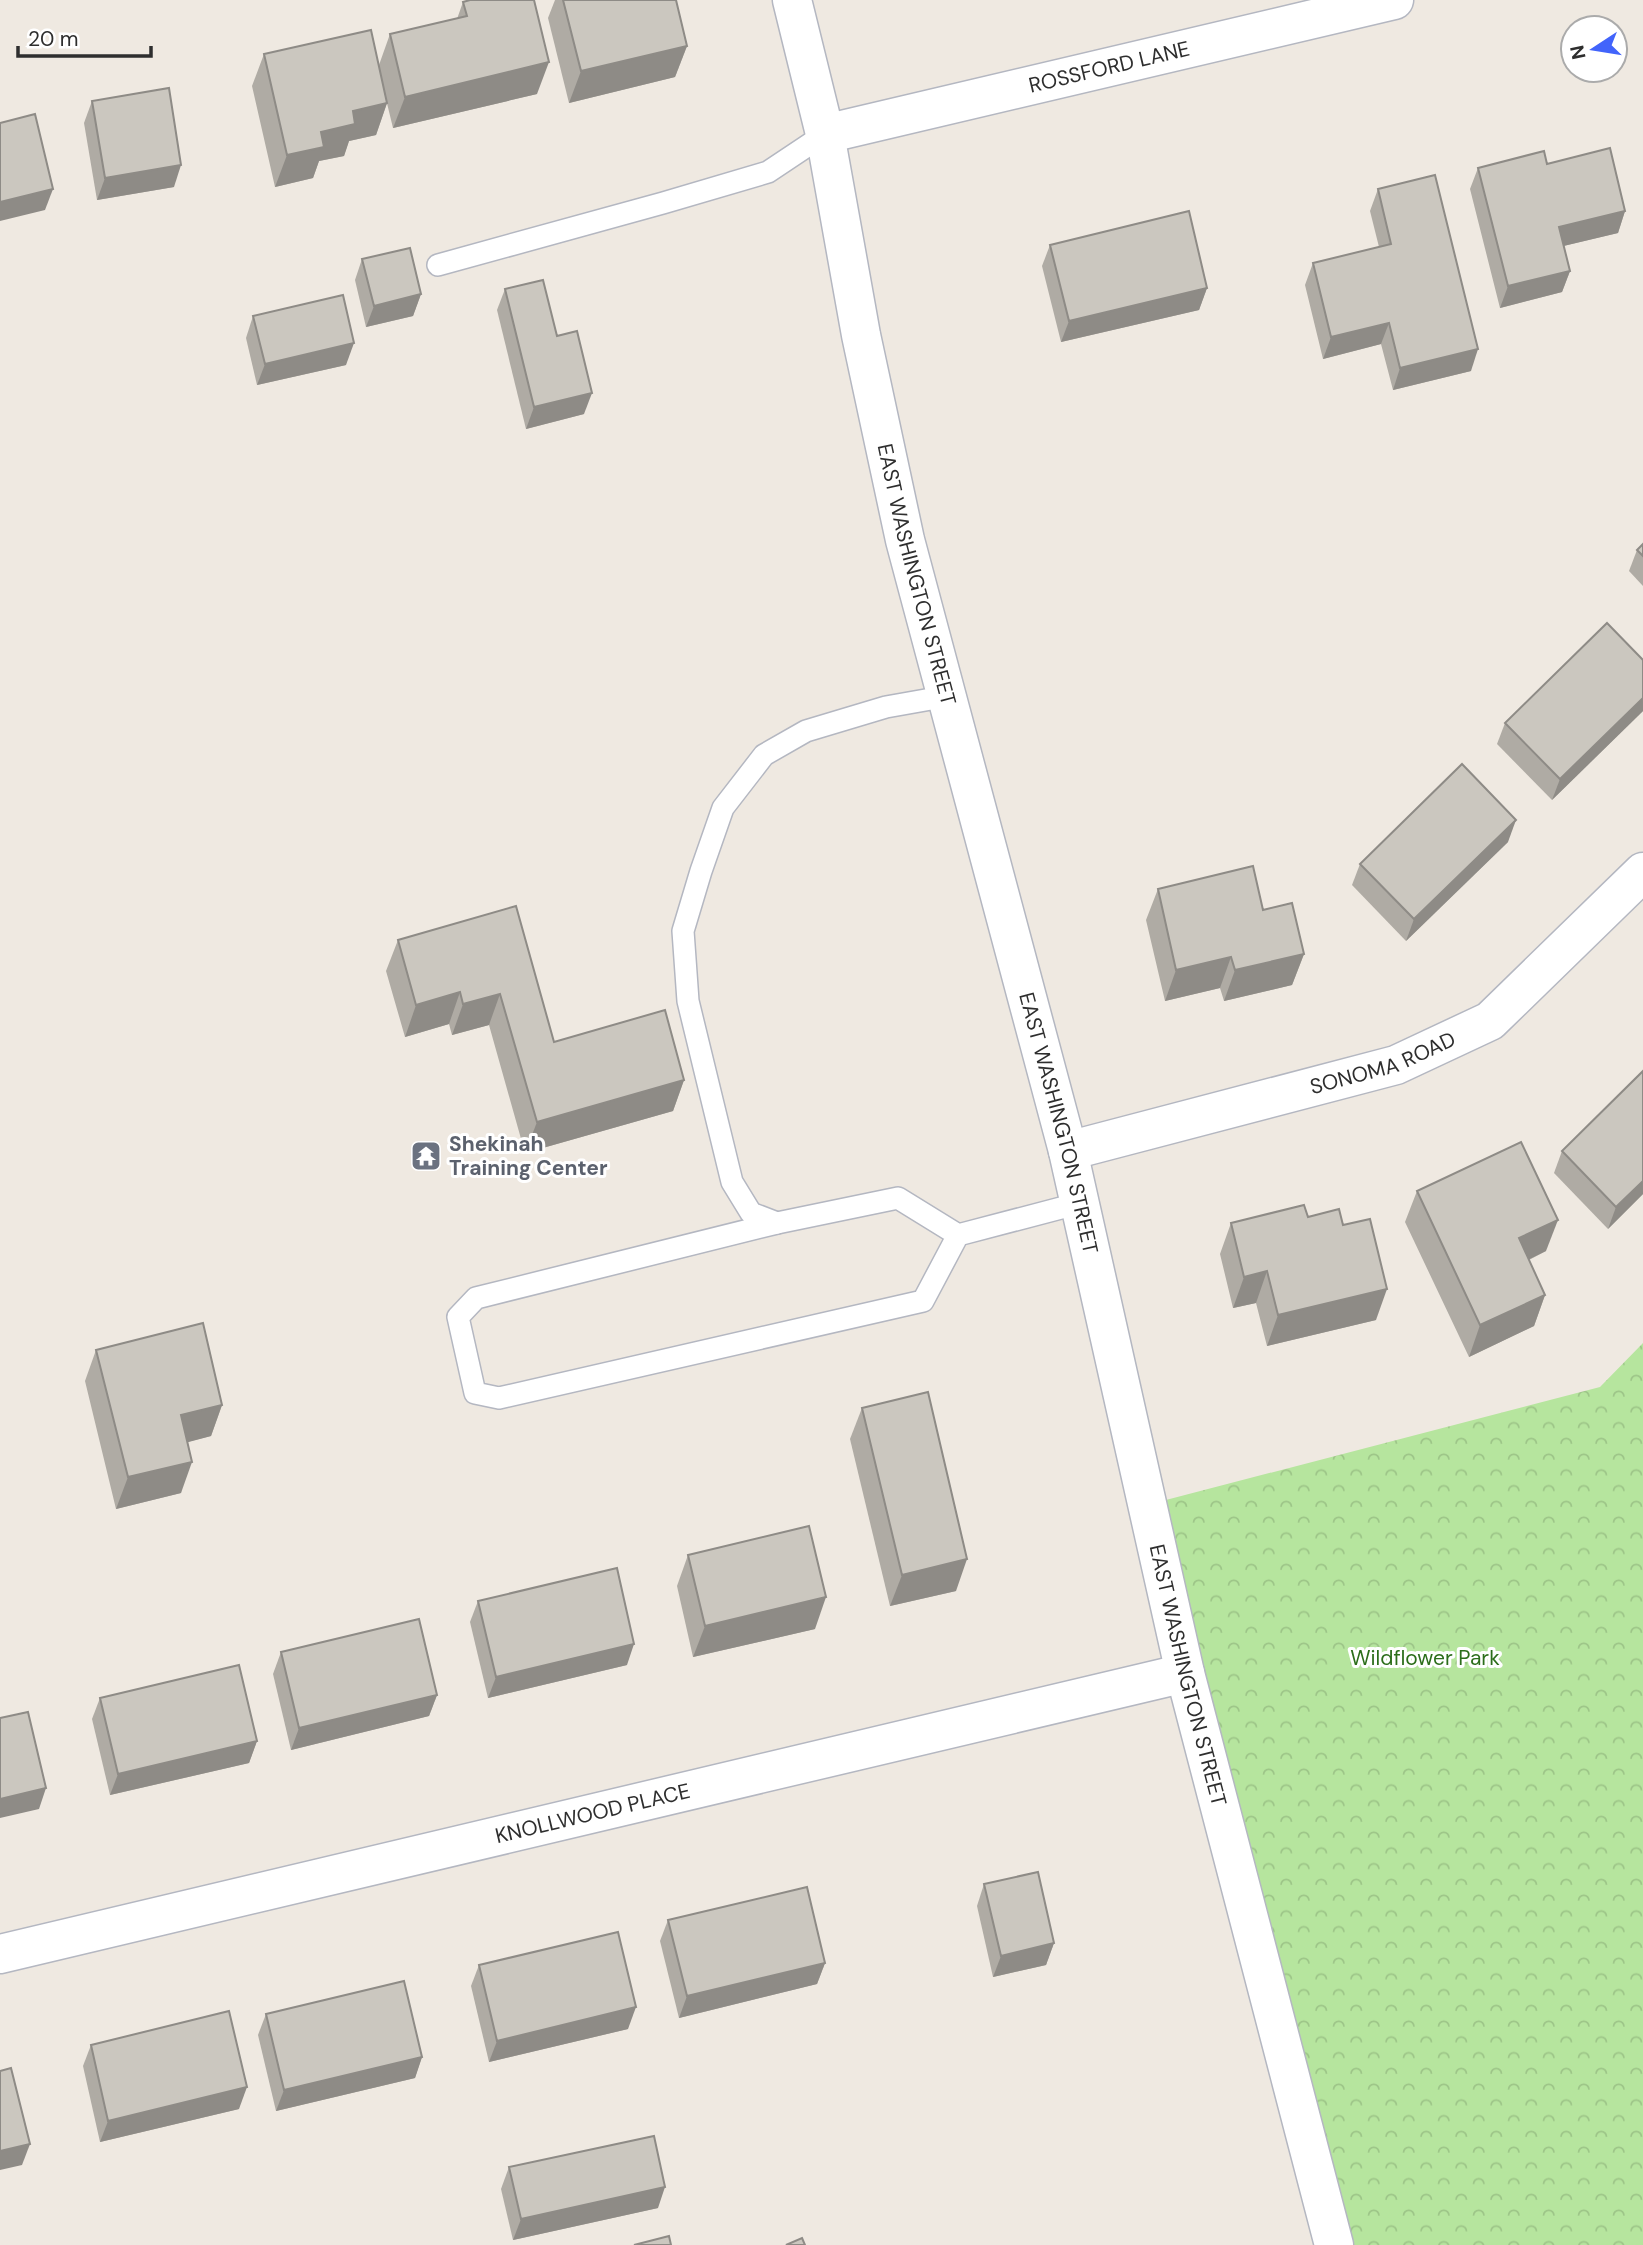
<svg xmlns="http://www.w3.org/2000/svg" width="1643" height="2245" font-family="'DM Sans',sans-serif">
	<defs>
		<pattern id="park-crowns" width="20" height="18" patternUnits="userSpaceOnUse" patternTransform="scale(1.75)"><rect width="20" height="18" fill="#b6e59e"/><path d="M2 6a3 3 0 1 1 6 0M12 15a3 3 0 1 1 6 0" fill="none" stroke="#9dc588"/></pattern>
	</defs>
	<rect width="100%" height="100%" fill="#efe9e1"/>
	<polygon fill="url(#park-crowns)" points="1643,1343 1643,2245 1346,2245 1162,1501 1600,1387"/>
	<g fill="none" stroke-linecap="round" stroke-linejoin="round">
		<g stroke="#b4b7c1" stroke-width="24">
			<g id="service">
				<polyline points="438,265 663,203 768,172 825,134"/>
				<polyline points="777,1223 751,1213 732,1182 688,1001 683,931 701,871 723,808 764,755 806,731 886,707 948,696"/>
				<polyline points="958,1235 923,1301 499,1398 475,1393 458,1317 476,1298 777,1223 898,1198 958,1235 1080,1203"/>
			</g>
		</g>
		<g stroke="#b4b7c1" stroke-width="41">
			<g id="minor">
				<path id="s1" d="M 825,134 L 1394,0"/>
				<path id="s2" d="M 1068,1151 L 1396,1065 L 1490,1021 L 1643,872"/>
				<path id="s3" d="M 0,1954 L 1185,1673"/>
			</g>
		</g>
		<g stroke="#b4b7c1" stroke-width="41">
			<g id="tertiary">
				<path id="s4" d="M 792,0 L 825,134 L 861,335 L 905,540 L 1068,1151 L 1185,1673 L 1334,2245"/>
			</g>
		</g>
		<use href="#service" stroke="#fff" stroke-width="21"/>
		<use href="#minor" stroke="#fff" stroke-width="38"/>
		<use href="#tertiary" stroke="#fff" stroke-width="38"/>
	</g>
	<g fill="#afaba4">
		<polygon points="555,0 676,0 687,46 675,77 569,103 548,18"/>
		<polygon points="463,2 537,94 393,128 384,91 387,103 376,135 349,141 344,156 319,161 313,178 275,187 252,86 264,54 379,65 390,34 457,19"/>
		<polygon points="92,101 174,187 97,200 84,123"/>
		<polygon points="1547,164 1625,211 1618,233 1563,246 1570,271 1562,292 1500,308 1470,189 1478,168"/>
		<polygon points="1378,189 1471,371 1393,390 1381,344 1323,359 1305,285 1313,263 1379,247 1370,211"/>
		<polygon points="1050,245 1207,288 1199,310 1061,342 1042,266"/>
		<polygon points="362,259 421,294 413,316 366,327 355,280"/>
		<polygon points="505,289 557,336 584,414 526,429 497,310"/>
		<polygon points="253,316 346,365 257,385 246,338"/>
		<polygon points="1643,544 1643,586 1629,571 1637,550"/>
		<polygon points="1643,660 1643,711 1552,800 1497,744 1505,723"/>
		<polygon points="1508,842 1406,941 1352,885 1360,864"/>
		<polygon points="1158,889 1263,910 1304,954 1292,985 1224,1001 1220,988 1165,1001 1146,920"/>
		<polygon points="516,906 554,1042 684,1080 673,1111 525,1153 489,1025 452,1035 449,1024 405,1037 386,971 398,940"/>
		<polygon points="1643,1071 1643,1194 1608,1229 1554,1173 1562,1151"/>
		<polygon points="1417,1191 1546,1251 1529,1260 1545,1295 1534,1326 1469,1357 1405,1222"/>
		<polygon points="1308,1217 1343,1225 1376,1320 1267,1346 1256,1303 1233,1308 1220,1254 1231,1223"/>
		<polygon points="96,1350 222,1405 211,1436 187,1442 181,1493 116,1509 85,1381"/>
		<polygon points="862,1408 956,1591 890,1606 850,1439"/>
		<polygon points="688,1555 815,1629 693,1657 677,1586"/>
		<polygon points="478,1601 627,1665 488,1698 470,1622"/>
		<polygon points="281,1652 437,1695 429,1716 291,1750 273,1674"/>
		<polygon points="100,1698 257,1741 249,1763 110,1795 92,1719"/>
		<polygon points="984,1884 1054,1943 1046,1965 993,1977 977,1906"/>
		<polygon points="668,1920 825,1963 817,1984 679,2018 660,1941"/>
		<polygon points="479,1965 628,2029 489,2062 471,1986"/>
		<polygon points="266,2014 422,2057 415,2078 276,2111 258,2035"/>
		<polygon points="91,2045 239,2109 100,2142 83,2066"/>
		<polygon points="509,2167 658,2208 513,2240 501,2189"/>
	</g>
	<g fill="#8e8b86">
		<polygon points="687,46 675,77 569,103 581,71"/>
		<polygon points="549,62 537,94 393,128 405,97"/>
		<polygon points="387,103 376,135 349,141 344,156 319,161 313,178 275,187 287,155 353,111"/>
		<polygon points="181,165 174,187 97,200 105,178"/>
		<polygon points="53,189 45,210 0,221 0,202"/>
		<polygon points="1625,211 1618,233 1551,249 1559,227"/>
		<polygon points="1570,271 1562,292 1500,308 1508,286"/>
		<polygon points="1207,288 1199,310 1061,342 1069,321"/>
		<polygon points="421,294 413,316 366,327 374,306"/>
		<polygon points="1389,323 1381,344 1323,359 1331,337"/>
		<polygon points="354,343 346,365 257,385 265,364"/>
		<polygon points="1478,349 1471,371 1393,390 1400,368"/>
		<polygon points="592,393 584,414 526,429 534,407"/>
		<polygon points="1643,698 1643,711 1552,800 1560,779"/>
		<polygon points="1516,820 1508,842 1406,941 1414,919"/>
		<polygon points="1304,954 1292,985 1224,1001 1235,970"/>
		<polygon points="1231,957 1220,988 1165,1001 1176,970"/>
		<polygon points="460,992 449,1024 405,1037 416,1005"/>
		<polygon points="500,994 489,1025 452,1035 463,1004"/>
		<polygon points="684,1080 673,1111 525,1153 537,1122"/>
		<polygon points="1643,1181 1643,1194 1608,1229 1616,1207"/>
		<polygon points="1558,1220 1546,1251 1507,1270 1519,1238"/>
		<polygon points="1267,1271 1256,1303 1233,1308 1244,1277"/>
		<polygon points="1387,1289 1376,1320 1267,1346 1278,1315"/>
		<polygon points="1545,1295 1534,1326 1469,1357 1480,1325"/>
		<polygon points="222,1405 211,1436 170,1447 181,1415"/>
		<polygon points="192,1462 181,1493 116,1509 128,1477"/>
		<polygon points="967,1559 956,1591 890,1606 902,1575"/>
		<polygon points="826,1597 815,1629 693,1657 705,1626"/>
		<polygon points="634,1644 627,1665 488,1698 496,1677"/>
		<polygon points="437,1695 429,1716 291,1750 299,1728"/>
		<polygon points="257,1741 249,1763 110,1795 118,1774"/>
		<polygon points="46,1788 39,1809 0,1818 0,1799"/>
		<polygon points="1054,1943 1046,1965 993,1977 1001,1956"/>
		<polygon points="825,1963 817,1984 679,2018 687,1996"/>
		<polygon points="636,2007 628,2029 489,2062 497,2041"/>
		<polygon points="422,2057 415,2078 276,2111 284,2090"/>
		<polygon points="247,2087 239,2109 100,2142 108,2121"/>
		<polygon points="30,2144 22,2165 0,2170 0,2151"/>
		<polygon points="665,2187 658,2208 513,2240 521,2219"/>
	</g>
	<g fill="#cbc7bf" stroke="#8e8b86" stroke-width="2">
		<polygon points="470,0 534,0 549,62 405,97 390,34 467,16 463,2"/>
		<polygon points="563,0 676,0 687,46 581,71"/>
		<polygon points="371,30 387,103 353,111 355,124 321,132 324,147 287,155 264,54"/>
		<polygon points="169,88 181,165 105,178 92,101"/>
		<polygon points="35,114 53,189 0,202 0,123"/>
		<polygon points="1610,148 1625,211 1559,227 1570,271 1508,286 1478,168 1544,151 1547,164"/>
		<polygon points="1435,175 1478,349 1400,368 1389,323 1331,337 1313,263 1391,244 1378,189"/>
		<polygon points="1189,211 1207,288 1069,321 1050,245"/>
		<polygon points="410,248 421,294 374,306 362,259"/>
		<polygon points="543,280 557,336 577,331 592,393 534,407 505,289"/>
		<polygon points="343,295 354,343 265,364 253,316"/>
		<polygon points="1643,544 1643,556 1637,550"/>
		<polygon points="1607,623 1643,660 1643,698 1560,779 1505,723"/>
		<polygon points="1462,764 1516,820 1414,919 1360,864"/>
		<polygon points="1253,866 1263,910 1292,903 1304,954 1235,970 1231,957 1176,970 1158,889"/>
		<polygon points="516,906 554,1042 665,1010 684,1080 537,1122 500,994 463,1004 460,992 416,1005 398,940"/>
		<polygon points="1643,1071 1643,1181 1616,1207 1562,1151"/>
		<polygon points="1521,1142 1558,1220 1519,1238 1545,1295 1480,1325 1417,1191"/>
		<polygon points="1304,1205 1308,1217 1339,1209 1343,1225 1370,1219 1387,1289 1278,1315 1267,1271 1244,1277 1231,1223"/>
		<polygon points="203,1323 222,1405 181,1415 192,1462 128,1477 96,1350"/>
		<polygon points="928,1392 967,1559 902,1575 862,1408"/>
		<polygon points="809,1526 826,1597 705,1626 688,1555"/>
		<polygon points="617,1568 634,1644 496,1677 478,1601"/>
		<polygon points="419,1619 437,1695 299,1728 281,1652"/>
		<polygon points="239,1665 257,1741 118,1774 100,1698"/>
		<polygon points="28,1712 46,1788 0,1799 0,1718"/>
		<polygon points="1038,1872 1054,1943 1001,1956 984,1884"/>
		<polygon points="807,1887 825,1963 687,1996 668,1920"/>
		<polygon points="618,1932 636,2007 497,2041 479,1965"/>
		<polygon points="404,1981 422,2057 284,2090 266,2014"/>
		<polygon points="229,2011 247,2087 108,2121 91,2045"/>
		<polygon points="11,2068 30,2144 0,2151 0,2071"/>
		<polygon points="654,2136 665,2187 521,2219 509,2167"/>
		<polygon points="669,2236 671,2245 634,2245"/>
		<polygon points="802,2238 805,2245 786,2245"/>
	</g>
	<defs>
		<g id="temple-square" transform="scale(1.575)"><rect x="-9" y="-9" width="18" height="18" rx="4" fill="#6b7280" stroke="#fff"/><path d="M0-6L5-2H3V0L6.5 2.5H4V6H1.5V3h-3V6H-4V2.5H-6.5L-3 0V-2H-5Z" fill="#fff"/></g>
	</defs>
	<g fill-rule="evenodd">
		<use href="#temple-square" x="426" y="1156"/>
	</g>
	<g text-anchor="middle" stroke-width="6" stroke-linejoin="round" paint-order="stroke">
		<g font-size="21" fill="#2e2e2e" stroke="#fff">
			<text dy="7" stroke="none"><textPath href="#s1" startOffset="292">ROSSFORD LANE</textPath></text>
			<text dy="7" stroke="none"><textPath href="#s4" startOffset="588">EAST WASHINGTON STREET</textPath></text>
			<text dy="7" stroke="none"><textPath href="#s2" startOffset="327">SONOMA ROAD</textPath></text>
			<text dy="7" stroke="none"><textPath href="#s4" startOffset="1155">EAST WASHINGTON STREET</textPath></text>
			<text dy="7" stroke="none"><textPath href="#s4" startOffset="1722">EAST WASHINGTON STREET</textPath></text>
			<text dy="7" stroke="none"><textPath href="#s3" startOffset="609">KNOLLWOOD PLACE</textPath></text>
		</g>
		<g font-size="21" font-weight="bold" fill="#5b616d" stroke="#fff" text-anchor="start">
			<text x="449" y="1151">Shekinah<tspan x="449" dy="24">Training Center</tspan></text>
		</g>
		<g font-size="21" fill="#2c6e1b" stroke="#fff">
			<text x="1425" y="1665">Wildflower Park</text>
		</g>
	</g>
	<g transform="translate(1594 49) rotate(258)"><circle r="33" fill="#ffffff" stroke="#ababab" stroke-width="2"/>
	<path d="M0-5L12 26L0 18L-12 26Z" fill="#4264fb"/>
	<text y="-10" font-size="19" font-weight="bold" text-anchor="middle" fill="#2e2e2e">N</text>
	</g>
	<path d="M18 46v10h133v-10" fill="none" stroke="#2e2e2e" stroke-width="3.5"/>
	<text x="28" y="46" font-size="21" fill="#2e2e2e" stroke="#ffffff" stroke-width="5" paint-order="stroke">20 m</text>
</svg>
